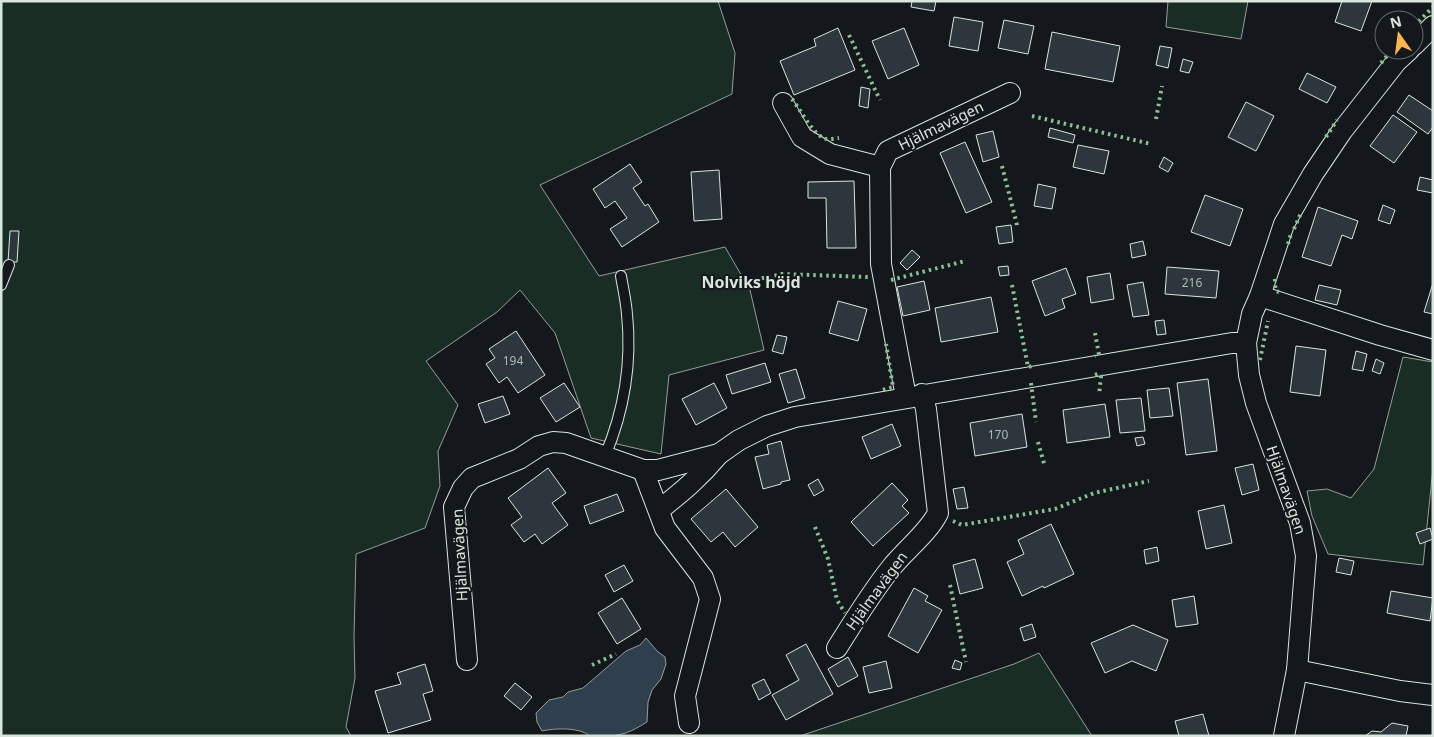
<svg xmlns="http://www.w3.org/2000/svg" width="1434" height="737" font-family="'Noto Sans',sans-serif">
	<rect width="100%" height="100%" fill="#14181c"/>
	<g fill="#1a2d24" stroke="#939e99">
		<polygon points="1,1 718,1 735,53 732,94 540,185 599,276 725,247 750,290 764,350 669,375 661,454 591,438 555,333 520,290 497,312 426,361 458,405 438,451 440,486 425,528 356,554 354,637 355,678 346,727 351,736 1,736"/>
		<polygon points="1168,1 1248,1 1241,39 1166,27"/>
		<polygon points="1403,357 1433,362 1433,468 1423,565 1328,554 1312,516 1307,491 1327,489 1351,498 1374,469"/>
		<polygon points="1039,653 1092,736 800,736 1014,664"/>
	</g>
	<path fill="#2f3f4d" stroke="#939e99" d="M 646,638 L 657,651 L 665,657 L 666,664 L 661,679 L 652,690 L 648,702 L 647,722 C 623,737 617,736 590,736 C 580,727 555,728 542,731 L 537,722 L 536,713 L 549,700 L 563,697 L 568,692 L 583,688 L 626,651 L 640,645 Z"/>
	<g fill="#2c363c" stroke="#d8e6dc">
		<polygon points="912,1 936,1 934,11 911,7"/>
		<polygon points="1342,1 1372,1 1361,31 1335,22"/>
		<polygon points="954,17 983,22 978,51 949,46"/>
		<polygon points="1004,20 1034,26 1028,54 998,48"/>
		<polygon points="838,28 855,70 794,95 780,61 816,46 814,39"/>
		<polygon points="904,28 919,65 888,79 872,41"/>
		<polygon points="1052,32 1120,46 1113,82 1045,69"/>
		<polygon points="1160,46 1172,48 1168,68 1156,65"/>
		<polygon points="1183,59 1193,62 1189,73 1180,71"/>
		<polygon points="1307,73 1336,87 1327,103 1299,89"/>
		<polygon points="861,87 870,89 868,108 859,106"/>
		<polygon points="1409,95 1433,111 1433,127 1428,134 1397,112"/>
		<polygon points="1246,102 1274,116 1256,151 1228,137"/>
		<polygon points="1393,115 1417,132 1394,163 1370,146"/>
		<polygon points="1050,128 1075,135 1073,143 1048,137"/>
		<polygon points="993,131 999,157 983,162 976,135"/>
		<polygon points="965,142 992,202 966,213 940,153"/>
		<polygon points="1078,145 1109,151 1104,174 1073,167"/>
		<polygon points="1164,157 1173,163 1168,172 1159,167"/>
		<polygon points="630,164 642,182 633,188 645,206 648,204 659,222 622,247 610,229 627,218 615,201 605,208 593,189"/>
		<polygon points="719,170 722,219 694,221 691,172"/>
		<polygon points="1420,177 1433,180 1433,193 1417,190"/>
		<polygon points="854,181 856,248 827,248 826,198 808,198 808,182"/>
		<polygon points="1038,184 1056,188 1052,209 1034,206"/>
		<polygon points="1205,195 1243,209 1230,246 1191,232"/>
		<polygon points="1383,205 1395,210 1390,224 1378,220"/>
		<polygon points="1318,207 1358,221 1352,239 1342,235 1331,266 1302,257"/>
		<polygon points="1011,225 1013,242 999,244 996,227"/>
		<polygon points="10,231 19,231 17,262 8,262"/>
		<polygon points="1143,241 1146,255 1132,258 1130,244"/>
		<polygon points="912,250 920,257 907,270 900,263"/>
		<polygon points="1008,266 1009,275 1000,276 998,267"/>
		<polygon points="1167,267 1219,271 1216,298 1165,294"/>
		<polygon points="1066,268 1076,294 1062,299 1065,308 1045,316 1032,281"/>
		<polygon points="1110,273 1114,299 1091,303 1087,277"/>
		<polygon points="924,281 930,310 903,316 897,287"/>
		<polygon points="1143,282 1149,315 1133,317 1127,285"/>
		<polygon points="1433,283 1433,314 1424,312"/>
		<polygon points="1319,285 1341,290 1337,305 1315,300"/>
		<polygon points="991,297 998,332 941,342 935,308"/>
		<polygon points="838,301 867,309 858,341 829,333"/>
		<polygon points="1164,320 1166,334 1157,335 1155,321"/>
		<polygon points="516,331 545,375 518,393 507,377 499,383 486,364 495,358 489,349"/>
		<polygon points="777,335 787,337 783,354 772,351"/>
		<polygon points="1296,346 1326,350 1320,396 1290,392"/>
		<polygon points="1356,351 1367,354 1363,371 1352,369"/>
		<polygon points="1376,359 1384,363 1380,374 1372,371"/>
		<polygon points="765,363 771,382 732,394 726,375"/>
		<polygon points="796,369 805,398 788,403 779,374"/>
		<polygon points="1208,379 1217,451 1186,455 1177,383"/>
		<polygon points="564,383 580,407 556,422 540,398"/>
		<polygon points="714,383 727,408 696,425 682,399"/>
		<polygon points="1169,388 1173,416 1150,418 1147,390"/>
		<polygon points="503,396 510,414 485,423 478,404"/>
		<polygon points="1141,398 1145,431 1120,433 1116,400"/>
		<polygon points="1105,404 1110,437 1067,443 1063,410"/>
		<polygon points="1022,414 1027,447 975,456 970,423"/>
		<polygon points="892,424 901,446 871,459 862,437"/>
		<polygon points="1143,437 1145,444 1137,446 1135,438"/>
		<polygon points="781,441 790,480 781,482 781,484 763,489 755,457 769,454 767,445"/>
		<polygon points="1253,464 1259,490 1242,495 1235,468"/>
		<polygon points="548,468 566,493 552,503 568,525 542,544 535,534 524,542 511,525 522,517 508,498"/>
		<polygon points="818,479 824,490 814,496 808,485"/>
		<polygon points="892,483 908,500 902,506 909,513 873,546 851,522"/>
		<polygon points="964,487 968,508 957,509 953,489"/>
		<polygon points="726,489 758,527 735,547 723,532 711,542 691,519"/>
		<polygon points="617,494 624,511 590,524 584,506"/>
		<polygon points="1224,505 1232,543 1206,549 1198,511"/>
		<polygon points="1051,524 1074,574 1044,588 1043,586 1022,596 1007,562 1024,554 1018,540"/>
		<polygon points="1430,528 1433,539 1420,544 1416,533"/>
		<polygon points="1157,547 1159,561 1146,564 1144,550"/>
		<polygon points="1339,558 1354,561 1351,575 1336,572"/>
		<polygon points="975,559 983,588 960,594 953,565"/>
		<polygon points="624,565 633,581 614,592 605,575"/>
		<polygon points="914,588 928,596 925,601 942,610 918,653 888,636"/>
		<polygon points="1391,591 1433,598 1430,621 1387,613"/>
		<polygon points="1194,596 1198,624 1176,627 1172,600"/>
		<polygon points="622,598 641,629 617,644 598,613"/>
		<polygon points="1032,624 1036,637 1024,641 1020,628"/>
		<polygon points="1133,625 1168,640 1156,671 1132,661 1105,673 1091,643"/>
		<polygon points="806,644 833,694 786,720 772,695 799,680 786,655"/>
		<polygon points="848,657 858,676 838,687 828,669"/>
		<polygon points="955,660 962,663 960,670 952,668"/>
		<polygon points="886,661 892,688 869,693 863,667"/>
		<polygon points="425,664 433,691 423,694 431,720 388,733 375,691 401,684 397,673"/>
		<polygon points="764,679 771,693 759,700 752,685"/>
		<polygon points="515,683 532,697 521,710 504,696"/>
		<polygon points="1203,714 1209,736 1179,736 1175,721"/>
		<polygon points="1392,723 1408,726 1406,736 1365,736 1372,731 1381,732"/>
	</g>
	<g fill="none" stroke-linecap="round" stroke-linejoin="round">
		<g stroke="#d8e6dc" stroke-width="12">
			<g id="lane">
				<polyline points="1,285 9,265"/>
				<path d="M 605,456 C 624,411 632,363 627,314 C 626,301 623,288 621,276"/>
			</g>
		</g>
		<g stroke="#d8e6dc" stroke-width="22">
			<g id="street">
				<polyline points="1414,45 1433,26"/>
				<polyline points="783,103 802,137 830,154 880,167"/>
				<polyline points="1260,296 1380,335 1433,350"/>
				<polyline points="906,397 881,264 880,167 888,151 1010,93"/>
				<polyline points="643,470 665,528 703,578 710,599 685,696 689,723"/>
				<path d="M 659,510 C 682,492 700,477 719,454"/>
				<path d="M 837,648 C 854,621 871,593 891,568 C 905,550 928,533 938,513 L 926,409 L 922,394"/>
				<polyline points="467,660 454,507 463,488 472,478 519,459 539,446 553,442 566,443 643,470 658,470 719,454 739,440 767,426 795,417 1232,343 1246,343"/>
				<polyline points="1297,670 1400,691 1433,695"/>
				<polyline points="1284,736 1297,670 1306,556 1300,523 1256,403 1249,375 1246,343 1252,314 1260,296 1284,224 1313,174 1342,131 1396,62 1409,50"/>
			</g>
		</g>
		<use href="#lane" stroke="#14181c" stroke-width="10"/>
		<use href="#street" stroke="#14181c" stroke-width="20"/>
		<g stroke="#8ac095" stroke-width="4" stroke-dasharray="2.5 4" stroke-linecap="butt">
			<polyline points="1414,26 1433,7"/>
			<polyline points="849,35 880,100"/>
			<polyline points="1381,63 1392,50"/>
			<path d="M 792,99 C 800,109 811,131 823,138 C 827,140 833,139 839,138"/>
			<polyline points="1032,116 1151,144"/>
			<polyline points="1156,119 1162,86"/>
			<polyline points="1326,137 1337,120"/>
			<polyline points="1002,166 1018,229"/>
			<polyline points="1294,229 1301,213"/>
			<polyline points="1288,244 1291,234"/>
			<polyline points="1275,279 1275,285 1276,291 1279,292"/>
			<polyline points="891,280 965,261"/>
			<polyline points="749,281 782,274 868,277"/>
			<polyline points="1012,285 1028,367 1032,366"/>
			<polyline points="1095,333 1099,355 1095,356"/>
			<polyline points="1260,360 1268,321"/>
			<polyline points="1095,375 1098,374 1101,376 1099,395"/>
			<polyline points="1031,383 1036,422"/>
			<polyline points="883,390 893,387 886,344"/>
			<polyline points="1038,442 1045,467"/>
			<polyline points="953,521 962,525 1055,509 1094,493 1149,481"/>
			<polyline points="815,527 828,559 837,600 845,613"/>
			<polyline points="950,585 966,662"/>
			<polyline points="592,665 616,654"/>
		</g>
	</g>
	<g text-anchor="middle" stroke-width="4" stroke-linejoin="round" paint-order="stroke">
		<g font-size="12" fill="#adbab4">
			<text x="1192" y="287">216</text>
			<text x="513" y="365">194</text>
			<text x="998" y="439">170</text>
		</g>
		<g font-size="15" fill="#d8e6dc" stroke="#14181c">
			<text transform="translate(941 126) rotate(-26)" y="5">Hjälmavägen</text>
			<text transform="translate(1286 490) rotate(71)" y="5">Hjälmavägen</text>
			<text transform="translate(460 555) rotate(-93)" y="5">Hjälmavägen</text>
			<text transform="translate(877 591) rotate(-54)" y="5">Hjälmavägen</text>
		</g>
		<g font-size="16" font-weight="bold" fill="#d8e6dc" stroke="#14181c">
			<text x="751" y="288">Nolviks höjd</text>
		</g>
	</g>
	<rect width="1434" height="737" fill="none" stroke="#d8e6dc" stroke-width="5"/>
	<g transform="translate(1399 35) rotate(346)"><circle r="24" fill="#14181c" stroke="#626a69"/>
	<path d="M0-4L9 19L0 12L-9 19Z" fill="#ffb74d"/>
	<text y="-8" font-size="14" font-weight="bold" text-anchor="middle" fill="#d8e6dc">N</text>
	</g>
</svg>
